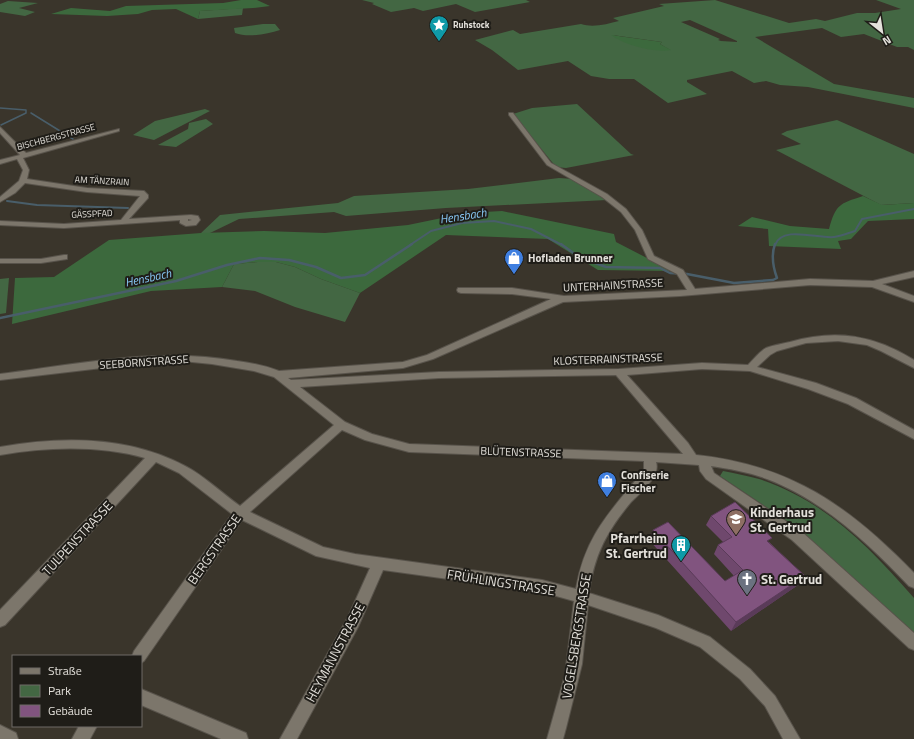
<svg xmlns="http://www.w3.org/2000/svg" width="914" height="739" font-family="'Titillium Web',sans-serif">
	<rect width="100%" height="100%" fill="#3a352b"/>
	<g fill="#436743" fill-rule="evenodd">
		<polygon points="362,0 526,0 530,2 475,12 456,4 423,11 414,8 391,12 372,4 374,3"/>
		<path d="M 715,0 L 789,23 L 816,19 L 825,21 L 857,13 L 875,13 L 901,9 L 876,0 L 914,0 L 914,50 L 908,47 L 897,47 L 864,34 L 841,37 L 822,28 L 755,37 L 834,84 L 914,98 L 914,108 L 808,87 L 780,85 L 766,81 L 754,83 L 732,71 L 687,80 L 687,82 L 707,94 L 668,103 L 634,79 L 609,79 L 591,76 L 568,61 L 518,70 L 492,50 L 475,40 L 513,30 L 520,34 L 581,24 C 593,28 607,24 619,21 L 613,18 L 664,6 L 659,4 ZM 690,20 L 737,41 L 737,42 L 721,41 L 718,40 L 720,39 L 681,22 ZM 612,35 L 662,42 L 660,44 L 670,50 Z"/>
		<polygon points="8,1 38,3 19,8 35,12 25,16 0,12 0,4"/>
		<polygon points="243,8 242,15 198,19 200,11"/>
		<path d="M 263,24 L 275,24 L 280,30 C 267,34 248,38 235,33 L 234,28 Z"/>
		<polygon points="577,104 631,154 634,155 566,168 556,167 513,114 532,108"/>
		<polygon points="205,109 210,111 154,140 133,135 155,121"/>
		<polygon points="206,119 213,124 176,147 158,145 188,129 189,123"/>
		<polygon points="837,120 914,154 914,203 881,205 776,150 801,144 781,134 787,131"/>
		<polygon points="559,178 574,179 607,200 446,208 346,216 334,212 239,219 210,233 201,233 220,215 338,203 354,196 468,189"/>
		<polygon points="258,262 276,262 295,267 321,279 360,293 345,322 295,307 255,291 222,287 234,264"/>
		<polygon points="9,278 6,313 0,314 0,279"/>
		<path d="M 723,471 C 735,473 747,476 759,479 C 827,502 868,546 914,598 L 914,637 L 787,521 L 720,476 Z"/>
	</g>
	<g fill="#3c693d">
		<polygon points="241,0 257,0 270,6 253,8 200,11 198,19 176,9 152,10 138,14 107,16 51,14 71,8 110,11 126,6 223,3"/>
		<path d="M 611,35 L 662,42 L 660,44 L 671,50 C 655,53 624,45 611,35 Z"/>
		<path d="M 863,196 L 882,205 L 914,203 L 914,219 L 868,221 L 851,239 L 838,241 L 841,249 L 769,246 L 768,229 L 738,226 L 752,217 L 790,226 L 829,229 C 836,204 839,204 863,196 Z"/>
		<polygon points="502,211 614,234 616,242 672,271 598,270 548,239 446,235 360,293 321,279 295,267 276,262 258,262 234,264 222,287 151,291 12,324 15,278 54,277 109,240 201,233 264,231 325,233 408,225 466,213"/>
	</g>
	<g fill="none" stroke-linecap="round" stroke-linejoin="round">
		<g stroke="#495e6a" stroke-width="1.5">
			<polyline points="0,108 26,110 26,113 1,125"/>
			<polyline points="31,113 73,139"/>
		</g>
		<g stroke="#495e6a" stroke-width="2">
			<polyline points="7,201 37,205 128,208"/>
			<polyline points="410,245 431,231 462,223 494,221 531,229 562,245"/>
			<path d="M 775,245 C 782,225 818,239 834,237 C 841,236 848,233 855,231 L 862,219 L 914,209"/>
		</g>
		<g stroke="#495e6a" stroke-width="2.5">
			<path d="M 561,244 L 579,257 L 606,267 L 660,268 L 670,273 L 687,274 L 734,283 L 773,280 L 777,278 C 773,267 771,255 775,244"/>
			<polyline points="0,318 176,281 227,265 260,258 289,260 316,267 341,278 365,275 412,244"/>
		</g>
		<g stroke="#58534b" stroke-width="2">
			<g id="minor">
				<path d="M 509,113 L 513,113 L 551,163 L 607,194 L 626,209 L 642,230 L 654,256 L 683,270 L 695,289 L 810,279 L 873,281 L 914,271 L 914,277 L 882,284 L 914,296 L 914,302 L 872,287 L 810,285 L 680,296 L 563,302 L 433,359 L 403,368 L 288,378 L 291,380 L 439,372 L 619,369 L 702,363 L 748,365 C 754,359 759,352 766,348 C 774,345 782,344 790,342 C 836,329 874,335 914,360 L 914,368 L 881,351 L 867,345 L 838,341 L 806,343 L 777,351 L 770,355 L 757,367 L 816,383 L 856,398 L 914,430 L 914,439 L 848,404 L 808,389 L 750,371 L 702,369 L 627,375 L 688,443 L 696,455 C 791,465 849,506 914,573 L 914,588 L 909,586 C 868,543 824,501 767,479 C 749,472 730,469 711,466 L 714,473 L 802,532 L 914,633 L 914,650 L 909,648 L 792,540 L 706,479 L 700,471 L 699,465 L 656,462 C 661,476 640,493 631,502 C 607,531 594,555 589,593 L 658,615 L 710,637 L 750,669 L 775,696 L 800,739 L 783,739 L 765,706 L 740,679 L 700,647 L 656,628 L 588,605 L 582,664 L 566,728 L 563,739 L 547,739 L 565,675 L 574,601 L 542,592 L 383,570 L 358,627 L 297,739 L 280,739 L 348,617 L 370,568 L 316,556 L 242,520 L 144,661 L 141,663 L 141,656 L 132,656 L 134,651 L 232,514 L 179,473 L 156,462 L 5,625 L 0,627 L 0,610 L 145,458 C 98,445 47,447 0,455 L 0,447 C 62,436 129,436 185,466 C 203,475 223,494 240,506 L 334,425 L 274,377 L 254,371 L 212,364 L 182,361 L 136,364 L 0,380 L 0,374 C 79,364 158,347 237,361 C 252,363 266,366 279,371 L 403,362 L 427,355 L 551,299 L 512,294 L 461,293 L 458,292 L 457,290 L 458,288 L 512,288 L 564,296 L 687,290 L 677,274 L 648,259 L 635,230 L 621,212 L 602,197 L 547,165 L 509,115 ZM 616,375 L 683,454 L 409,444 L 372,434 L 345,422 L 300,387 L 439,378 ZM 342,430 L 365,440 L 409,452 L 644,461 L 644,470 C 611,511 585,535 576,589 L 542,580 L 355,554 L 323,547 L 250,512 Z"/>
				<path d="M 0,127 L 26,153 L 119,129 L 119,131 L 23,158 L 29,170 L 27,179 L 87,188 L 144,191 L 148,195 L 148,198 L 129,219 L 191,215 L 198,216 L 200,220 L 196,225 L 186,226 L 180,223 L 180,220 L 64,228 L 0,225 L 0,221 L 64,224 L 121,220 L 140,196 L 87,192 L 25,183 L 15,193 L 0,202 L 0,197 L 19,181 L 23,170 L 17,159 L 0,164 L 0,160 L 20,155 L 0,133 ZM 188,219 L 192,220 L 188,221 Z"/>
				<polygon points="64,255 67,255 67,259 41,263 0,263 0,259 41,259"/>
				<polygon points="141,689 246,733 248,739 221,739 141,705"/>
				<polygon points="0,725 16,733 18,739 0,739"/>
				<polygon points="79,726 97,726 90,739 72,739"/>
			</g>
		</g>
		<use href="#minor" fill="#7c766b" fill-rule="evenodd"/>
	</g>
	<polygon fill="#6f486d" points="711,516 769,542 805,576 798,585 731,631 649,540 653,530 725,581 734,576 714,554 718,545 723,542 706,525"/>
	<polygon fill="#5a3b59" points="805,576 798,585 731,631 736,622"/>
	<polygon fill="#81547f" stroke="#5a3b59" points="735,502 772,538 767,541 805,576 736,622 653,530 668,522 725,581 743,570 718,545 732,537 711,516"/>
	<defs>
		<g id="sight-pin" transform="scale(1)"><path d="M0 17L-7.5 6A9.5 9.5 0 1 1 7.5 6Z" fill="#0f9aa8" stroke="#1f1d18"/><path d="M0-6L1.8-2.2L6-1.7L2.9 1.2L3.7 5.4L0 3.3L-3.7 5.4L-2.9 1.2L-6-1.7L-1.8-2.2Z" fill="#fff"/></g>
		<g id="shop-pin" transform="scale(1)"><path d="M0 17L-7.5 6A9.5 9.5 0 1 1 7.5 6Z" fill="#3f7fe0" stroke="#1f1d18"/><path d="M-5-2.5h2.3a2.7 3.5 0 0 1 5.4 0H5L5.5 6h-11ZM-1.5-2.5h3a1.5 2.3 0 0 0-3 0Z" fill="#fff"/></g>
		<g id="school-pin" transform="scale(1)"><path d="M0 17L-7.5 6A9.5 9.5 0 1 1 7.5 6Z" fill="#8d6e63" stroke="#1f1d18"/><path d="M0-5L7-2L0 1L-7-2ZM-4 1L0 2.5L4 1V4Q0 6-4 4Z" fill="#fff"/></g>
		<g id="building-pin" transform="scale(1)"><path d="M0 17L-7.5 6A9.5 9.5 0 1 1 7.5 6Z" fill="#0f9aa8" stroke="#1f1d18"/><path d="M-4-6H4V6H1V3H-1V6H-4ZM-2.5-4.3h1.7v1.8h-1.7ZM.8-4.3h1.7v1.8H.8ZM-2.5-1h1.7V.8h-1.7ZM.8-1h1.7V.8H.8Z" fill="#fff"/></g>
		<g id="church-pin" transform="scale(1)"><path d="M0 17L-7.5 6A9.5 9.5 0 1 1 7.5 6Z" fill="#6b7280" stroke="#1f1d18"/><path d="M-1.2-6h2.4v3.5h3.3v2.4h-3.3V6h-2.4V-.1h-3.3v-2.4h3.3Z" fill="#fff"/></g>
	</defs>
	<g fill-rule="evenodd">
		<use href="#sight-pin" x="439" y="25"/>
		<use href="#shop-pin" x="514" y="258"/>
		<use href="#shop-pin" x="607" y="481"/>
		<use href="#school-pin" x="736" y="519"/>
		<use href="#building-pin" x="681" y="545"/>
		<use href="#church-pin" x="747" y="579"/>
	</g>
	<g text-anchor="middle" stroke-width="4" stroke-linejoin="round" paint-order="stroke">
		<g font-size="9" font-weight="bold" fill="#e4e1db" stroke="#1f1d18" text-anchor="start">
			<text x="453" y="28">Ruhstock</text>
		</g>
		<g font-size="9" fill="#e4e1db" stroke="#1f1d18">
			<text transform="translate(56 137) rotate(-15)" y="3">BISCHBERGSTRASSE</text>
			<text transform="translate(102 181) rotate(3)" y="3">AM TÄNZRAIN</text>
			<text transform="translate(92 214) rotate(-3)" y="3">GÄSSPFAD</text>
		</g>
		<g font-size="11" font-weight="bold" fill="#e4e1db" stroke="#1f1d18" text-anchor="start">
			<text x="528" y="262">Hofladen Brunner</text>
			<text x="621" y="479">Confiserie<tspan x="621" dy="13">Fischer</tspan></text>
		</g>
		<g font-size="11" fill="#e4e1db" stroke="#1f1d18">
			<text transform="translate(613 285) rotate(-3)" y="4">UNTERHAINSTRASSE</text>
			<text transform="translate(608 359) rotate(-2)" y="4">KLOSTERRAINSTRASSE</text>
			<text transform="translate(144 362) rotate(-4)" y="4">SEEBORNSTRASSE</text>
			<text transform="translate(521 452) rotate(2)" y="4">BLÜTENSTRASSE</text>
		</g>
		<g font-size="12" font-style="italic" fill="#89c9f7" stroke="#1f1d18">
			<text transform="translate(463 216) rotate(-9)" y="4">Hensbach</text>
			<text transform="translate(148 278) rotate(-12)" y="4">Hensbach</text>
		</g>
		<g font-size="13" font-weight="bold" fill="#e4e1db" stroke="#1f1d18" text-anchor="start">
			<text x="750" y="517">Kinderhaus<tspan x="750" dy="15">St. Gertrud</tspan></text>
			<text x="667" y="543" text-anchor="end">Pfarrheim<tspan x="667" dy="15">St. Gertrud</tspan></text>
			<text x="761" y="584">St. Gertrud</text>
		</g>
		<g font-size="13" fill="#e4e1db" stroke="#1f1d18">
			<text transform="translate(77 538) rotate(-47)" y="5">TULPENSTRASSE</text>
			<text transform="translate(214 549) rotate(-55)" y="5">BERGSTRASSE</text>
			<text transform="translate(501 582) rotate(9)" y="5">FRÜHLINGSTRASSE</text>
			<text transform="translate(576 636) rotate(-81)" y="5">VOGELSBERGSTRASSE</text>
			<text transform="translate(335 652) rotate(-62)" y="5">HEYMANNSTRASSE</text>
		</g>
	</g>
	<rect x="12" y="655" width="130" height="72" fill="#1f1d18" stroke="#6e6b66"/>
	<rect x="20" y="668" width="20" height="6" fill="#7c766b" stroke="#6e6b66"/>
	<text x="48" y="675" font-size="12" fill="#e4e1db">Straße</text>
	<rect x="20" y="685" width="20" height="12" fill="#436743" stroke="#6e6b66"/>
	<text x="48" y="695" font-size="12" fill="#e4e1db">Park</text>
	<rect x="20" y="705" width="20" height="12" fill="#81547f" stroke="#6e6b66"/>
	<text x="48" y="715" font-size="12" fill="#e4e1db">Gebäude</text>
	<g transform="translate(882 32) rotate(150)" stroke="#1f1d18" stroke-width="3" paint-order="stroke">
	<path d="M0-3L7 15L0 10L-7 15Z" fill="#e4e1db"/>
	<text y="-6" font-size="11" font-weight="bold" text-anchor="middle" fill="#e4e1db">N</text>
	</g>
</svg>
